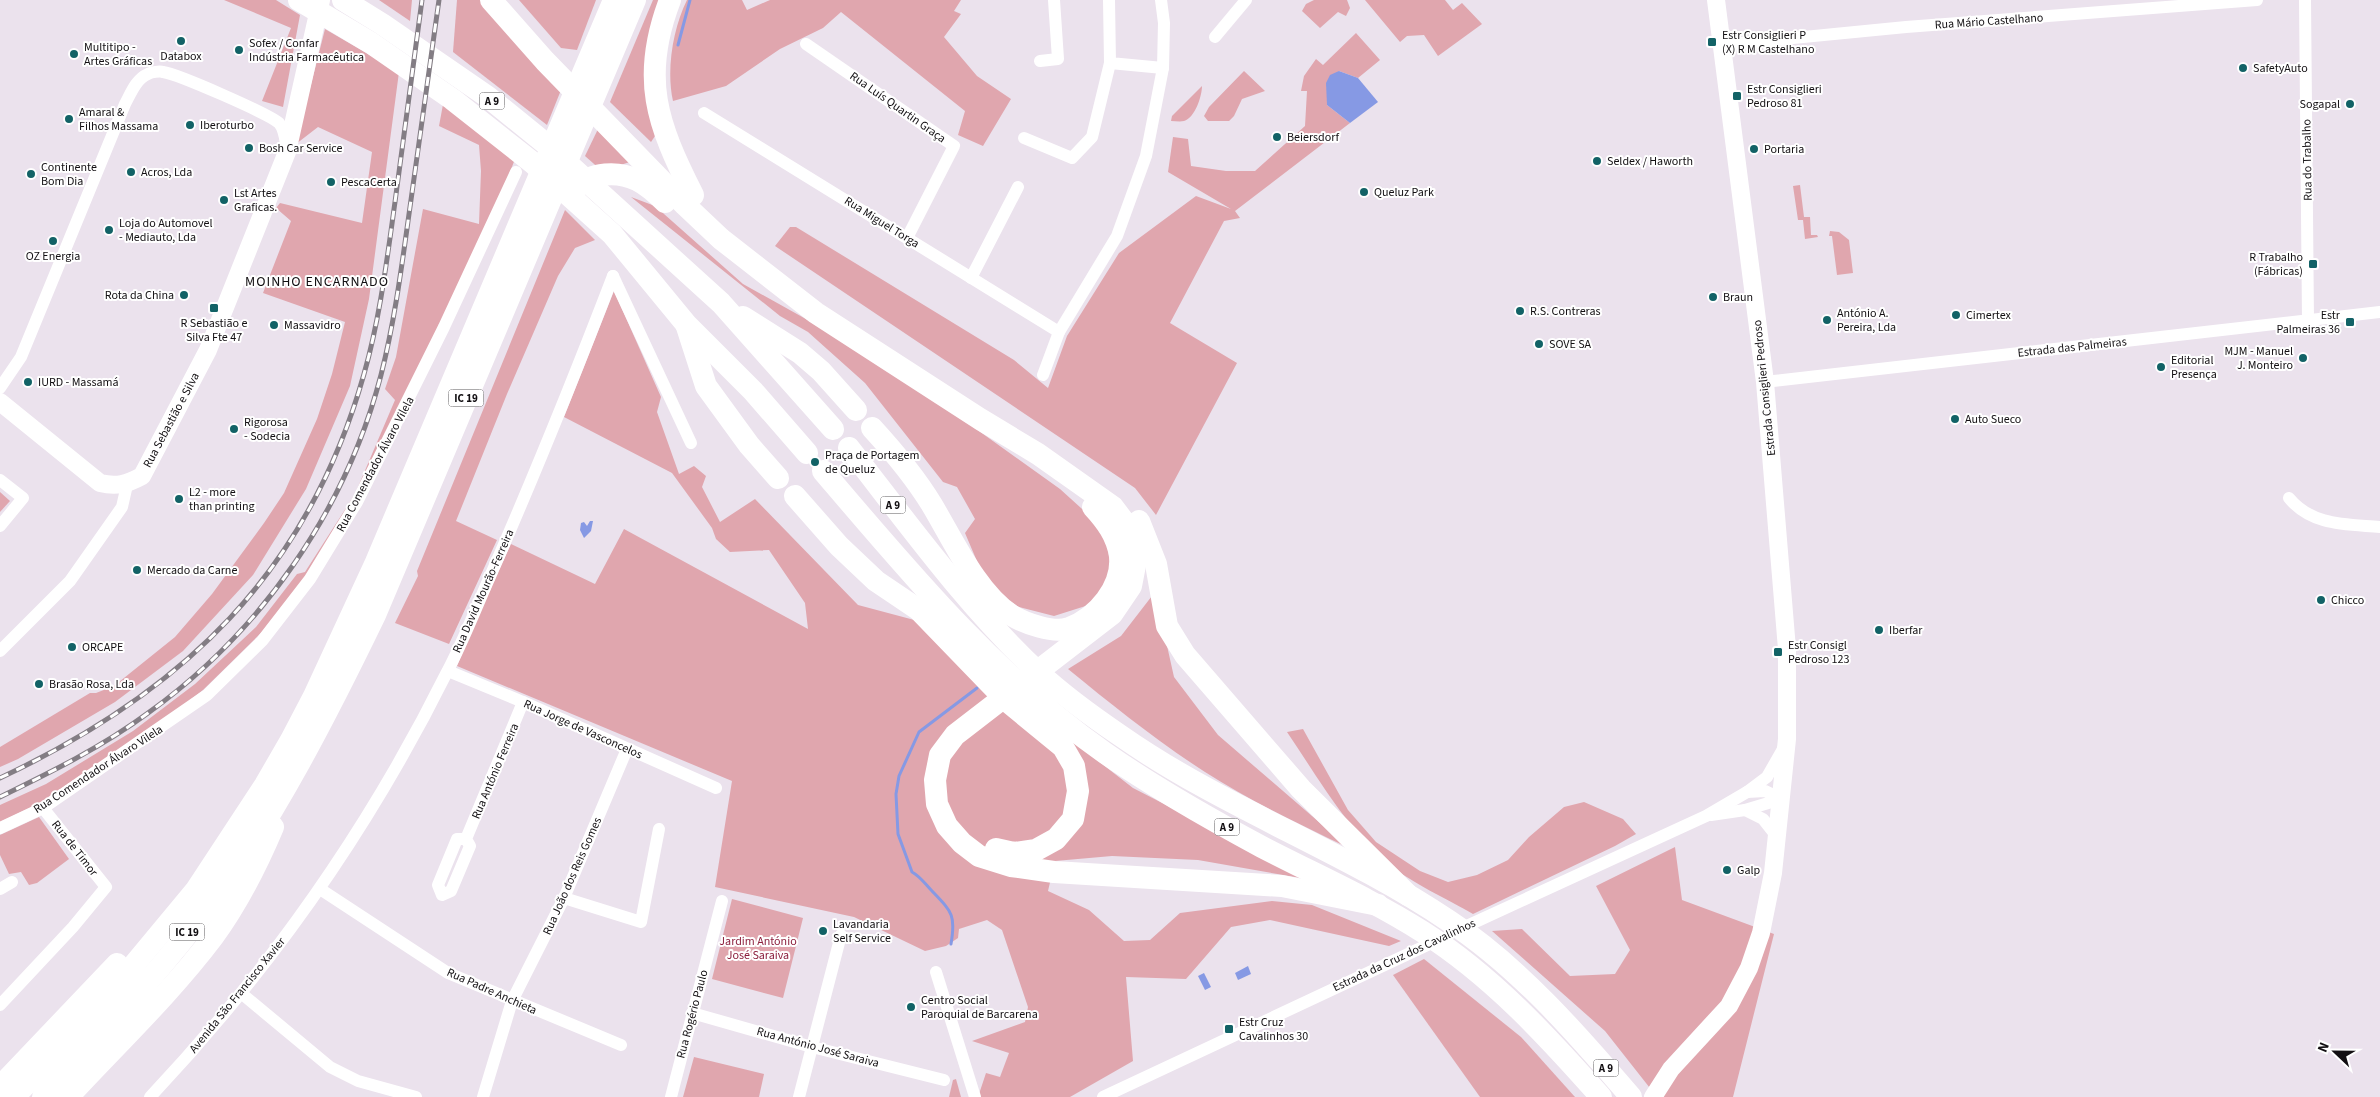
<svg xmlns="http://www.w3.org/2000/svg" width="2380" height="1097" font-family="'Source Sans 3',sans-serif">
	<rect width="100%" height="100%" fill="#ebe2ed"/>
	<g fill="#e0a6ae">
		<polygon points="224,0 276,0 300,15 283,107 262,101 291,28"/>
		<polygon points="379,0 412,0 410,21"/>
		<polygon points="457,0 483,0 561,90 547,125 453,52"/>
		<polygon points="519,0 596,0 577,50 561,48"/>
		<polygon points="653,0 666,0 659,130 651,142 610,102"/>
		<path d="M 687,0 L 742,0 L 747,10 L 770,0 L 961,0 L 954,11 L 961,14 L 944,37 L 977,76 L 1011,99 L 983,146 L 958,135 L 965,111 L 841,12 L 823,28 L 780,49 L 726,86 L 673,101 C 666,70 673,28 687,0 Z"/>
		<polygon points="1314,0 1347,0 1350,8 1346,16 1338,12 1320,28 1302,11 1306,4"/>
		<polygon points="1365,0 1445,0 1453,10 1462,3 1482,24 1438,56 1424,35 1407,36 1400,42"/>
		<polygon points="325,29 399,72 369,299 350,386 306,489 253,575 183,651 115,702 18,759 0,767 0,747 90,693 96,693 114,686 175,637 212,594 264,523 284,493 317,419 332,374 345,322 263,293 291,221 276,208 280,203 362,223 372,152 318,127 296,144"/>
		<polygon points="1356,33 1380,60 1358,78 1339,71 1327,105 1350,123 1235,211 1240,218 1224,221 1170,323 1237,363 1156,515 1135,488 775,246 790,227 796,227 1014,360 1048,388 1067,336 1119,253 1196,196 1231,209 1168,172 1173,137 1188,139 1191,166 1226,171 1255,171 1305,126 1307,91 1301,91 1304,76 1316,59 1323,65"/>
		<polygon points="1244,71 1265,91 1242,99 1234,116 1229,121 1208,121 1204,116 1209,107"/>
		<path d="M 1202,86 C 1202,96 1195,118 1184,121 C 1180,122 1175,121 1171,121 L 1172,116 Z"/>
		<polygon points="444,99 515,159 489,227 356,497 315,564 262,632 203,690 168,717 42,802 0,822 0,805 46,784 133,731 195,684 256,627 297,574 305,572 355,494 395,400 385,389 396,357 423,209 479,224 481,171 479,145 439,126"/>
		<polygon points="599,127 636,160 602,171 585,156"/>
		<polygon points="1800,185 1804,217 1810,217 1811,235 1817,235 1818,237 1805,239 1803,220 1798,220 1793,186"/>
		<polygon points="631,197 655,206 743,284 822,328 912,383 1060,489 1102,527 1107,538 1111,573 1095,603 1054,616 1019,607 1003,597 982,573 965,533 975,519 957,487 943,482 865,383 808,332 780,316"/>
		<polygon points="565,210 595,240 575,248 558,276 507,394 456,521 497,540 449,644 395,623 418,576 417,571"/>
		<polygon points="1830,231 1839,232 1849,240 1853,273 1837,275 1832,236 1829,236"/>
		<polygon points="614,291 661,397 657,412 679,474 694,466 706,476 702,487 720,522 755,499 858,605 918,621 1133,788 1312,880 1198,860 1112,856 1055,861 1048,891 1089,910 1124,941 1150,940 1180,913 1272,901 1312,905 1401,941 1389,946 1270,920 1231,927 1186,979 1126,977 1133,1061 1070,1097 981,1097 979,1094 986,1073 1000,1077 1009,1053 972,1041 1025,1022 1028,1007 1002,930 987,920 959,929 958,938 946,946 925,951 854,917 715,887 732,781 457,666 482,606 511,544 595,584 624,529 808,629 805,603 769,550 730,552 716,539 712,528 672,473 564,417"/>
		<polygon points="0,492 10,501 0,512"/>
		<path d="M 1155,592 L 1174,677 L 1218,735 L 1349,848 C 1301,825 1250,801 1205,772 C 1157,741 1112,705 1068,669 L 1121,636 Z"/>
		<path d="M 1303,729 L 1348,810 L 1376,842 L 1420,871 L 1448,882 L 1477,875 L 1508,860 L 1529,837 L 1564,807 L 1584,802 L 1623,819 L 1636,834 L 1615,846 L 1473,914 C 1449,900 1410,882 1390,865 C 1346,828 1319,779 1287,732 Z"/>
		<polygon points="39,817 69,859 37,883 29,885 21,872 9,874 0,855 0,835"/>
		<polygon points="1675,847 1682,900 1774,934 1733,1097 1657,1097 1605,1031 1492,931 1522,929 1570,976 1615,974 1630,950 1596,886"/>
		<polygon points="732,899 803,918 783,998 712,979"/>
		<polygon points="1424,959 1521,1037 1575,1097 1480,1097 1393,975"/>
		<polygon points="694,1057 764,1074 759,1097 683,1097"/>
		<polygon points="956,1079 961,1097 949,1097 953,1080"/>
	</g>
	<g fill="#8699e4">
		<polygon points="1339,71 1358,78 1378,102 1350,123 1327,105 1326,83 1330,75"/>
		<polygon points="590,521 593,521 591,531 584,538 580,530 581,523 584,522 587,526"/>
		<polygon points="1248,966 1251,974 1238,980 1235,973"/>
		<polygon points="1204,973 1211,987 1205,990 1198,976"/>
	</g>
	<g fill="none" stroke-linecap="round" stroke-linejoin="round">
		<g stroke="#8699e4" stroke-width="3">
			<polyline points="678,45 690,0"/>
			<path d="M 951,944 C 956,915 952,912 932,891 C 925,884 921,877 912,872 L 898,834 L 896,794 L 899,776 L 919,732 L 977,688"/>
		</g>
		<g stroke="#fff" stroke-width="12">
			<polyline points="1109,0 1110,63 1163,68"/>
			<polyline points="2305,0 2308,321"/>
			<polyline points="1215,37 1246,0"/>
			<polyline points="806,44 954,146 907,238"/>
			<polyline points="1722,45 1906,27 2257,0"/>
			<polyline points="1040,61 1058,59 1054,0"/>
			<polyline points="704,113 1059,332"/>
			<polyline points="1024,138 1072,158 1092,137 1110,63"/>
			<polyline points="613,276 691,443"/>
			<polyline points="971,278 1018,187"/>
			<polyline points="1043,375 1059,332 1117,236 1146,156 1163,68 1164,23 1161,0"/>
			<polyline points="1765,382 2380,312"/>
			<path d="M 0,388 L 21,357 L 125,104 C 131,93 136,79 148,74 C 151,72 160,71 163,72 C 178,74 269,114 279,123 C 284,129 285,137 286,144"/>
			<polyline points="0,480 23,498 0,526"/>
			<path d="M 2289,498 C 2312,526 2346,524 2380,527"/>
			<polyline points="0,651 70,581 122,507 127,485"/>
			<polyline points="448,671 523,702 716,788"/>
			<polyline points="1747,792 1765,791 1782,799"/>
			<polyline points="1745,810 1763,819 1778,838"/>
			<polyline points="1711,815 1745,810 1782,799"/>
			<polyline points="0,828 43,808 207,695 262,641 310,579 357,502 444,327 516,172"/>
			<polyline points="466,839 470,846 451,891 442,895 438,885 457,839 466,839 523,702"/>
			<polyline points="0,889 12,882"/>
			<polyline points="320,889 448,973 621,1045"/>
			<polyline points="564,898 641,922 659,829"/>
			<polyline points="1458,930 1706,816 1747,792 1767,777 1783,749"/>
			<polyline points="936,972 975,1097"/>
			<polyline points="241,993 330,1067 358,1081 416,1097"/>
			<polyline points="0,1005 73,927 106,887 43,808"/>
			<polyline points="692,1013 812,1047 944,1080"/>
			<path d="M 150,1097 C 269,971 370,827 447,672 C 464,640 477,605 492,572 C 535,474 575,375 613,276"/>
			<polyline points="483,1097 512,1001 564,898 627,749"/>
			<polyline points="671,1097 722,901"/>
			<polyline points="799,1097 841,935"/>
			<polyline points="1103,1097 1438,940"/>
		</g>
		<g stroke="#fff" stroke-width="18">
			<path d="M 0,402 L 100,483 C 117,487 127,484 142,476 L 208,350 L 287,152 L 321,0"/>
			<polyline points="1653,1097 1671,1069 1729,1006 1749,968 1761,933 1773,873 1787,739 1787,649 1765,382 1716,0"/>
		</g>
		<g stroke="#fff" stroke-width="22">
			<polyline points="299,0 371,43 452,99 533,163 612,234 686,324 753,391 807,453"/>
			<polyline points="343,0 382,24 488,97 546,144 721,303 833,429"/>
			<polyline points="491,0 545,61 685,205 721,239 816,313 980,419 1038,454 1113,507 1128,527 1136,560 1131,586 1112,614 955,735 940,755 935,780 937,804 947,826 962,843 979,856 1011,866 1054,872 1282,886 1378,905"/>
			<path d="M 670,0 C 640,78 657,124 693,195"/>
			<path d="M 577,187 C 591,172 618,171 637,180 C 647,185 657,194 665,202"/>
			<polyline points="743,317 800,353 821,371 856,410"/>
			<polyline points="687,327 706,386 749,445 778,478"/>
			<path d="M 872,428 C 894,452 915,477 932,505 C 953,540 977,593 1011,615 C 1024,623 1054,634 1069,628 C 1097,618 1123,587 1120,556 C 1117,536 1106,521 1093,507"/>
			<path d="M 849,448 C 909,525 967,606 1039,673 C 1064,696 1093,717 1121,736 C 1224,808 1345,851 1449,921 C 1518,966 1578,1035 1631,1097"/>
			<path d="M 823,471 C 909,572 996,677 1105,753 C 1155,788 1208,818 1262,847 C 1316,875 1371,899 1423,932 C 1492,976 1547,1036 1601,1097"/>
			<polyline points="795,496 839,546 876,581 919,610 1007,701 1063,747 1074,766 1078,791 1073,819 1056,839 1036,850 1014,853 996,849"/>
			<polyline points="1139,521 1156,564 1167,626 1185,655 1301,789 1408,895"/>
			<polyline points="0,1087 117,964"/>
			<polyline points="14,1097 108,996 196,890 265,785 291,740 314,696 376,562 614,0"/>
			<path d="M 43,1097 C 101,1034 161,971 212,902 C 277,812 327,714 375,615 L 635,0"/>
			<path d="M 68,1097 C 117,1044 170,994 213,937 C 237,904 257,865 273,827"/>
		</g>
		<g stroke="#837d84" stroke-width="5">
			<g id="rail">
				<path d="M 0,778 C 183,692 308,573 364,374 C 380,318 387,259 395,202 C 404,135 413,67 422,0"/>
				<path d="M 0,797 C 51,772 102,747 148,713 C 261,632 346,510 381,375 C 395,320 402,264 410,207 C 420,138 429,69 439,0"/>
			</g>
		</g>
		<use href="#rail" stroke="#fff" stroke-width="3" stroke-dasharray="9" stroke-linecap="butt"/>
	</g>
	<g fill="#126266" stroke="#fff" stroke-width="2">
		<circle cx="181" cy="41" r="5"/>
		<rect x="1707" y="37" width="10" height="10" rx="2.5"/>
		<circle cx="239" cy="50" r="5"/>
		<circle cx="74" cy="54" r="5"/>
		<circle cx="2243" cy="68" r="5"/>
		<rect x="1732" y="91" width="10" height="10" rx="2.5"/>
		<circle cx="2350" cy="104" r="5"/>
		<circle cx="69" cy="119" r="5"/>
		<circle cx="190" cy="125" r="5"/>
		<circle cx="1277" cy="137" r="5"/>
		<circle cx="249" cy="148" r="5"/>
		<circle cx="1754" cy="149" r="5"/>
		<circle cx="1597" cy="161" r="5"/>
		<circle cx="131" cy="172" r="5"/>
		<circle cx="31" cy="174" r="5"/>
		<circle cx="331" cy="182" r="5"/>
		<circle cx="1364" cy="192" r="5"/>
		<circle cx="224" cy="200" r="5"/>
		<circle cx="109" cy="230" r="5"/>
		<circle cx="53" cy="241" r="5"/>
		<rect x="2308" y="259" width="10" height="10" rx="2.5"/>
		<circle cx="184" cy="295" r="5"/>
		<circle cx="1713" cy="297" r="5"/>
		<rect x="209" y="303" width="10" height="10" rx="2.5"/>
		<circle cx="1520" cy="311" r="5"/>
		<circle cx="1956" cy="315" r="5"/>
		<circle cx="1827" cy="320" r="5"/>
		<rect x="2345" y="317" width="10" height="10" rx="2.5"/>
		<circle cx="274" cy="325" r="5"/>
		<circle cx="1539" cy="344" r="5"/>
		<circle cx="2303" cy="358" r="5"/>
		<circle cx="2161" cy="367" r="5"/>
		<circle cx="28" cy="382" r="5"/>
		<circle cx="1955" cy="419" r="5"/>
		<circle cx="234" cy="429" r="5"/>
		<circle cx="815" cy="462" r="5"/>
		<circle cx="179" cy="499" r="5"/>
		<circle cx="137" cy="570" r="5"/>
		<circle cx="2321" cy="600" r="5"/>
		<circle cx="1879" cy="630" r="5"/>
		<circle cx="72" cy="647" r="5"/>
		<rect x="1773" y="647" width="10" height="10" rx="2.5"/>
		<circle cx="39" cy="684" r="5"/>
		<circle cx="1727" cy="870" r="5"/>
		<circle cx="823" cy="931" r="5"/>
		<circle cx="911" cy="1007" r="5"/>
		<rect x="1224" y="1024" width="10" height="10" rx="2.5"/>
	</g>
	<g text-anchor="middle" stroke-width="4" stroke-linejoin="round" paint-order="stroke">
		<g fill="#fff" stroke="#595759" stroke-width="1">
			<rect x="479.5" y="92.5" width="25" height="17" rx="4"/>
			<rect x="448.5" y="389.5" width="35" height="17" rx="4"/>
			<rect x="880.5" y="496.5" width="25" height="17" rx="4"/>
			<rect x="1214.5" y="818.5" width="25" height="17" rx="4"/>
			<rect x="169.5" y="923.5" width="35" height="17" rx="4"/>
			<rect x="1593.5" y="1059.5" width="25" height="17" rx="4"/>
		</g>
		<g font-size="11" font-weight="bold" fill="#120f12">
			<text x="492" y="105">A 9</text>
			<text x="466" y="402">IC 19</text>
			<text x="893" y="509">A 9</text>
			<text x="1227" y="831">A 9</text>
			<text x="187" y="936">IC 19</text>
			<text x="1606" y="1072">A 9</text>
		</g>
		<g font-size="12" fill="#120f12" stroke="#fff">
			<text transform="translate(1989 21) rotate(-4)" y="4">Rua Mário Castelhano</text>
			<text transform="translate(898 107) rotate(35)" y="4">Rua Luís Quartin Graça</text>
			<text transform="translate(2307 160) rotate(-91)" y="4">Rua do Trabalho</text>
			<text transform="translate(882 222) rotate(32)" y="4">Rua Miguel Torga</text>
			<text transform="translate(2072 347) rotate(-6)" y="4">Estrada das Palmeiras</text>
			<text transform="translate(1764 388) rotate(-96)" y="4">Estrada Consiglieri Pedroso</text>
			<text transform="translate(171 420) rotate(-62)" y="4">Rua Sebastião e Silva</text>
			<text transform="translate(375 464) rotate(-62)" y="4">Rua Comendador Álvaro Vilela</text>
			<text transform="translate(483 591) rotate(-66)" y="4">Rua David Mourão-Ferreira</text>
			<text transform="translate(583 729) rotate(24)" y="4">Rua Jorge de Vasconcelos</text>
			<text transform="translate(98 769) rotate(-33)" y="4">Rua Comendador Álvaro Vilela</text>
			<text transform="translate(495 771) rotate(-67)" y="4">Rua António Ferreira</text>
			<text transform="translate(75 848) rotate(52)" y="4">Rua de Timor</text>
			<text transform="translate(572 876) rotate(-66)" y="4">Rua João dos Reis Gomes</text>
			<text transform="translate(1404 955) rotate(-25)" y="4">Estrada da Cruz dos Cavalinhos</text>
			<text transform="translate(492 991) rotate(24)" y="4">Rua Padre Anchieta</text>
			<text transform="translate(237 995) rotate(-51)" y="4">Avenida São Francisco Xavier</text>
			<text transform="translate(692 1014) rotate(-75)" y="4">Rua Rogério Paulo</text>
			<text transform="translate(818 1047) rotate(15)" y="4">Rua António José Saraiva</text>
		</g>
		<g font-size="12" fill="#120f12" stroke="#fff" text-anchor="start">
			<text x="1722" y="39">Estr Consiglieri P<tspan x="1722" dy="14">(X) R M Castelhano</tspan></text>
			<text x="249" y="47">Sofex / Confar<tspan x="249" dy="14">Indústria Farmacêutica</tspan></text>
			<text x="84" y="51">Multitipo -<tspan x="84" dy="14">Artes Gráficas</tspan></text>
			<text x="181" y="60" text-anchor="middle">Databox</text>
			<text x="2253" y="72">SafetyAuto</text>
			<text x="1747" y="93">Estr Consiglieri<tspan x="1747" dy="14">Pedroso 81</tspan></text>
			<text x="2340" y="108" text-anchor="end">Sogapal</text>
			<text x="79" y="116">Amaral &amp;<tspan x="79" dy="14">Filhos Massama</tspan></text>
			<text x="200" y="129">Iberoturbo</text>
			<text x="1287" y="141">Beiersdorf</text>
			<text x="259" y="152">Bosh Car Service</text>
			<text x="1764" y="153">Portaria</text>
			<text x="1607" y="165">Seldex / Haworth</text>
			<text x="41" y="171">Continente<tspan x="41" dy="14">Bom Dia</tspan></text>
			<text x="141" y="176">Acros, Lda</text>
			<text x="341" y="186">PescaCerta</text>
			<text x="1374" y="196">Queluz Park</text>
			<text x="234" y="197">Lst Artes<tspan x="234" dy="14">Graficas.</tspan></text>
			<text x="119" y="227">Loja do Automovel<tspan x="119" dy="14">- Mediauto, Lda</tspan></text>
			<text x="53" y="260" text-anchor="middle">OZ Energia</text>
			<text x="2303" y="261" text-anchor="end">R Trabalho<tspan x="2303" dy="14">(Fábricas)</tspan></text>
			<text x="174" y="299" text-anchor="end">Rota da China</text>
			<text x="1723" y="301">Braun</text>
			<text x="1530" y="315">R.S. Contreras</text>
			<text x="1837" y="317">António A.<tspan x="1837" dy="14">Pereira, Lda</tspan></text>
			<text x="1966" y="319">Cimertex</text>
			<text x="2340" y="319" text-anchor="end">Estr<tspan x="2340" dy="14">Palmeiras 36</tspan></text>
			<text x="214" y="327" text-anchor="middle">R Sebastião e<tspan x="214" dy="14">Silva Fte 47</tspan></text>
			<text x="284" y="329">Massavidro</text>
			<text x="1549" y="348">SOVE SA</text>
			<text x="2293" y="355" text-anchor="end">MJM - Manuel<tspan x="2293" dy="14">J. Monteiro</tspan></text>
			<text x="2171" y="364">Editorial<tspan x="2171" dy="14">Presença</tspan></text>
			<text x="38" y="386">IURD - Massamá</text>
			<text x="1965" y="423">Auto Sueco</text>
			<text x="244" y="426">Rigorosa<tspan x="244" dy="14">- Sodecia</tspan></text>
			<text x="825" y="459">Praça de Portagem<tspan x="825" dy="14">de Queluz</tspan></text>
			<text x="189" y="496">L2 - more<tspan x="189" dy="14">than printing</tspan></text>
			<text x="147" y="574">Mercado da Carne</text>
			<text x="2331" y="604">Chicco</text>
			<text x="1889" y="634">Iberfar</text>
			<text x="1788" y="649">Estr Consigl<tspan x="1788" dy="14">Pedroso 123</tspan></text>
			<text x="82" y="651">ORCAPE</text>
			<text x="49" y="688">Brasão Rosa, Lda</text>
			<text x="1737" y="874">Galp</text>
			<text x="833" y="928">Lavandaria<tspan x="833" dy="14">Self Service</tspan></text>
			<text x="921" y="1004">Centro Social<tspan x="921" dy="14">Paroquial de Barcarena</tspan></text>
			<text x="1239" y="1026">Estr Cruz<tspan x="1239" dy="14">Cavalinhos 30</tspan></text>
		</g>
		<g font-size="12" fill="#8c203e" stroke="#fff">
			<text x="758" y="945">Jardim António<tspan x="758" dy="14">José Saraiva</tspan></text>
		</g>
		<g font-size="14" letter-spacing="1" fill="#120f12" stroke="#fff">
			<text x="317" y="286">MOINHO ENCARNADO</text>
		</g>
	</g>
	<g transform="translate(2335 1052) rotate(292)" stroke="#ffffff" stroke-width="4" paint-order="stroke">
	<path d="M0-4L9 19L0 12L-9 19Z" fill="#120f12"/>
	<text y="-8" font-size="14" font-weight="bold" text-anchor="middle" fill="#120f12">N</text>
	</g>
</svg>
